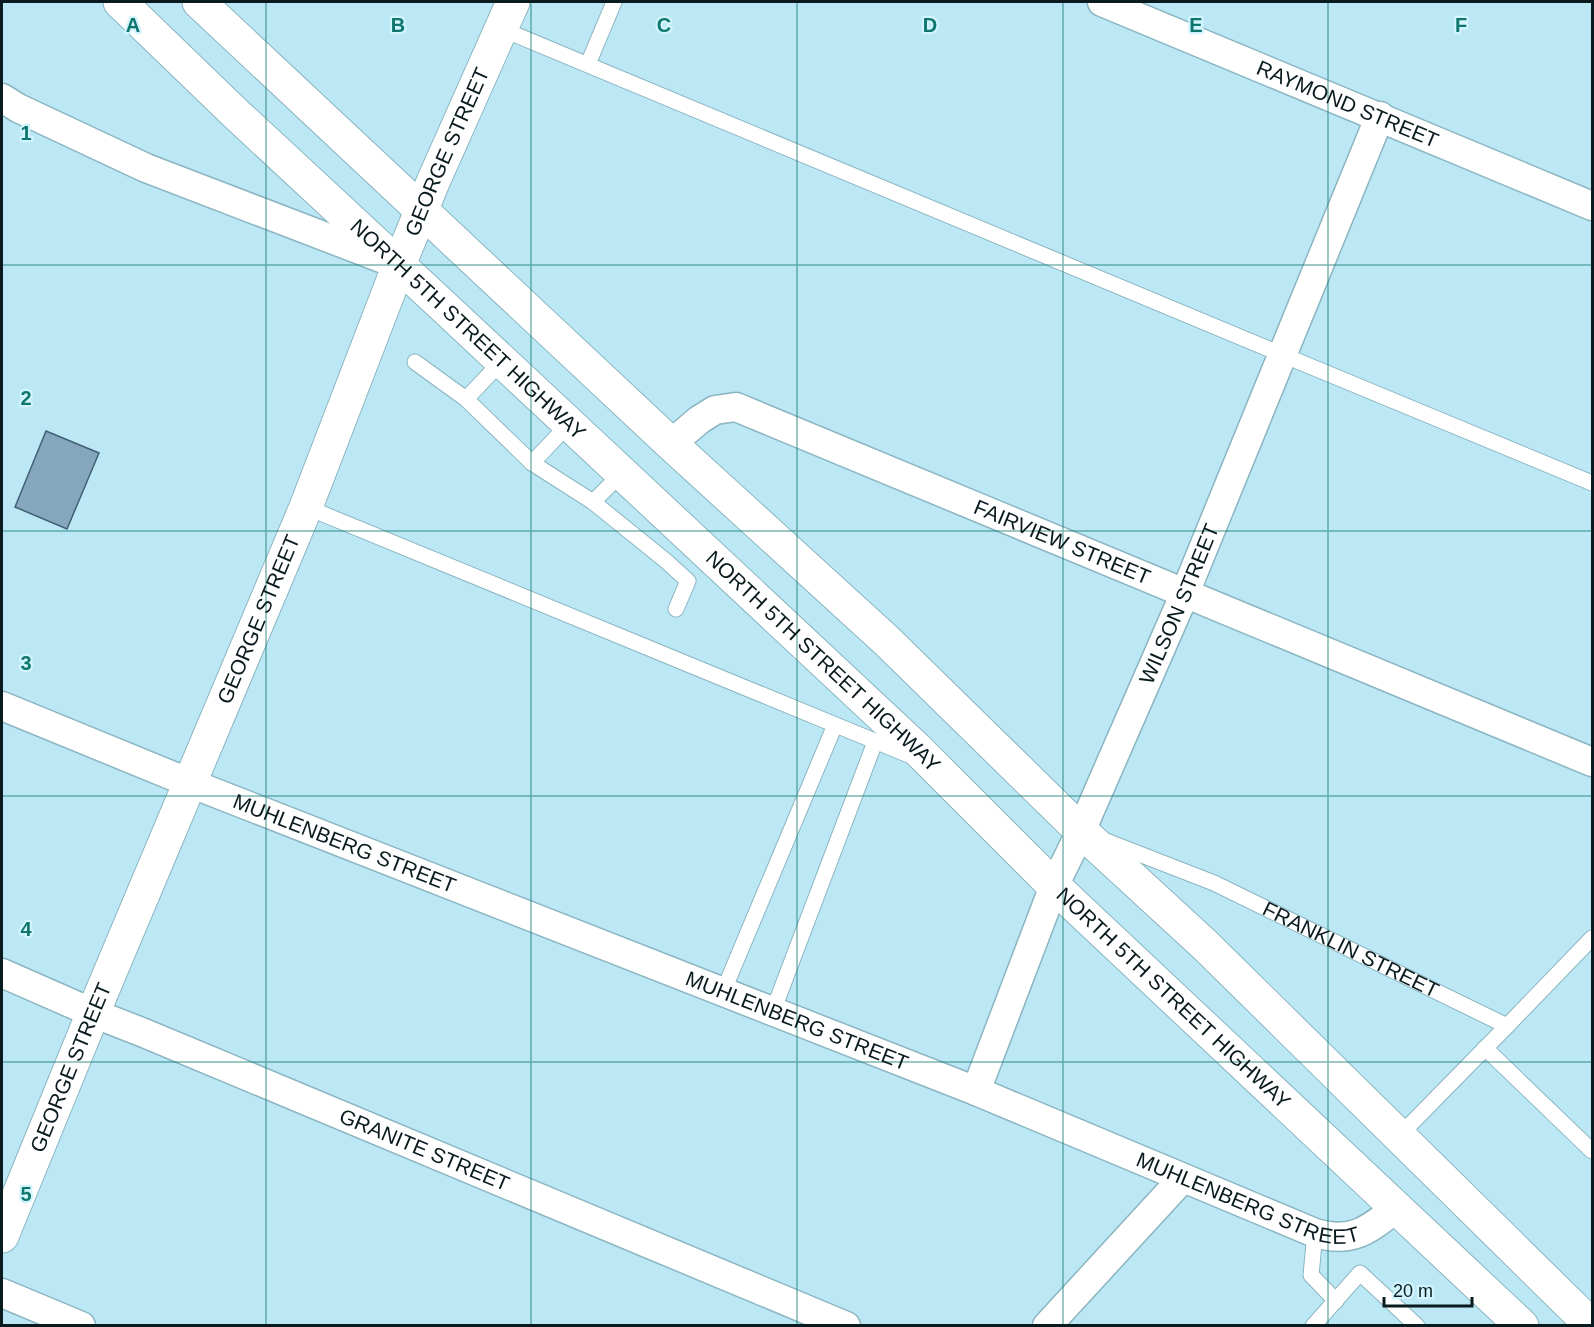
<svg xmlns="http://www.w3.org/2000/svg" width="1594" height="1327" font-family="Helvetica,sans-serif">
	<rect width="100%" height="100%" fill="#bce8f5"/>
	<polygon fill="#85a6bc" stroke="#416074" stroke-width="1.5" points="46,431 99,453 67,529 15,507"/>
	<g fill="none" stroke-linecap="round" stroke-linejoin="round">
		<g stroke="#8ab5c1" stroke-width="17">
			<g id="service">
				<polyline points="502,29 1283,355 1592,483"/>
				<polyline points="588,64 614,2"/>
				<polyline points="502,361 466,399 532,463 593,502 666,561 688,581 676,609"/>
				<polyline points="415,362 466,399"/>
				<polyline points="532,463 569,424"/>
				<polyline points="593,502 622,473"/>
				<polyline points="306,507 911,756"/>
				<path id="s1" d="M 1106,841 L 1214,883 L 1507,1026 L 1592,938"/>
				<polyline points="723,992 835,725"/>
				<polyline points="773,1011 875,742"/>
				<polyline points="1485,1048 1592,1151"/>
				<polyline points="1399,1136 1507,1026"/>
				<polyline points="1315,1233 1311,1275 1336,1301"/>
				<polyline points="1313,1326 1360,1273 1417,1326"/>
			</g>
		</g>
		<g stroke="#8ab5c1" stroke-width="31">
			<g id="minor">
				<path id="s2" d="M 1102,2 L 1592,206"/>
				<polyline points="2,98 18,108 146,168 394,263"/>
				<path id="s3" d="M 671,444 L 699,420 L 715,410 L 736,407 L 1592,762"/>
				<path id="s4" d="M 2,706 L 190,783 L 976,1091 L 1315,1233 C 1352,1244 1369,1230 1397,1207"/>
				<path id="s5" d="M 2,973 L 93,1013 L 144,1033 L 846,1326"/>
				<path id="s6" d="M 976,1091 L 1054,886 L 1081,831 L 1185,593 L 1380,116"/>
				<polyline points="2,1293 81,1326"/>
				<polyline points="1047,1326 1183,1178"/>
			</g>
		</g>
		<g stroke="#8ab5c1" stroke-width="35">
			<g id="tertiary">
				<path id="s7" d="M 2,1236 L 93,1013 L 306,507 L 399,265 L 433,182 L 513,2"/>
			</g>
		</g>
		<g stroke="#8ab5c1" stroke-width="35">
			<g id="primary">
				<path id="s8" d="M 120,2 L 234,112 L 442,305 L 916,748 L 1054,886 L 1522,1326"/>
				<polyline points="199,2 671,444 887,641 1081,831 1205,945 1592,1326"/>
			</g>
		</g>
		<use href="#service" stroke="#fff" stroke-width="15"/>
		<use href="#minor" stroke="#fff" stroke-width="28"/>
		<use href="#tertiary" stroke="#fff" stroke-width="33"/>
		<use href="#primary" stroke="#fff" stroke-width="33"/>
	</g>
	<path fill="none" stroke="#0f766e" stroke-width="1.5" stroke-opacity="0.55" d="M 266,2 L 266,1326M 531,2 L 531,1326M 797,2 L 797,1326M 1063,2 L 1063,1326M 1328,2 L 1328,1326M 2,265 L 1592,265M 2,531 L 1592,531M 2,796 L 1592,796M 2,1062 L 1592,1062"/>
	<g text-anchor="middle" stroke-width="4.5" stroke-linejoin="round" paint-order="stroke">
		<g font-size="21" fill="#0a1b1f" stroke="#d1f4fe">
			<text dy="7" stroke="none"><textPath href="#s2" startOffset="266">RAYMOND STREET</textPath></text>
			<text dy="7" stroke="none"><textPath href="#s7" startOffset="1172">GEORGE STREET</textPath></text>
			<text dy="7" stroke="none"><textPath href="#s8" startOffset="478">NORTH 5TH STREET HIGHWAY</textPath></text>
			<text dy="7" stroke="none"><textPath href="#s3" startOffset="430">FAIRVIEW STREET</textPath></text>
			<text dy="7" stroke="none"><textPath href="#s6" startOffset="528">WILSON STREET</textPath></text>
			<text dy="7" stroke="none"><textPath href="#s7" startOffset="668">GEORGE STREET</textPath></text>
			<text dy="7" stroke="none"><textPath href="#s8" startOffset="964">NORTH 5TH STREET HIGHWAY</textPath></text>
			<text dy="7" stroke="none"><textPath href="#s4" startOffset="369">MUHLENBERG STREET</textPath></text>
			<text dy="7" stroke="none"><textPath href="#s1" startOffset="268">FRANKLIN STREET</textPath></text>
			<text dy="7" stroke="none"><textPath href="#s8" startOffset="1450">NORTH 5TH STREET HIGHWAY</textPath></text>
			<text dy="7" stroke="none"><textPath href="#s4" startOffset="855">MUHLENBERG STREET</textPath></text>
			<text dy="7" stroke="none"><textPath href="#s7" startOffset="182">GEORGE STREET</textPath></text>
			<text dy="7" stroke="none"><textPath href="#s5" startOffset="458">GRANITE STREET</textPath></text>
			<text dy="7" stroke="none"><textPath href="#s4" startOffset="1341">MUHLENBERG STREET</textPath></text>
		</g>
	</g>
	<g font-size="20" text-anchor="middle" font-weight="bold" fill="#0f766e" stroke="#d1f4fe" stroke-width="4.5" stroke-linejoin="round" paint-order="stroke">
		<text x="133" y="32">A</text>
		<text x="398" y="32">B</text>
		<text x="664" y="32">C</text>
		<text x="930" y="32">D</text>
		<text x="1196" y="32">E</text>
		<text x="1461" y="32">F</text>
		<text x="26" y="140">1</text>
		<text x="26" y="405">2</text>
		<text x="26" y="670">3</text>
		<text x="26" y="936">4</text>
		<text x="26" y="1201">5</text>
	</g>
	<rect width="1594" height="1327" fill="none" stroke="#0a1b1f" stroke-width="6"/>
	<path d="M1384 1297v9h88v-9" fill="none" stroke="#0a1b1f" stroke-width="3"/>
	<text x="1393" y="1297" font-size="18" fill="#0a1b1f" stroke="#d1f4fe" stroke-width="4.5" paint-order="stroke">20 m</text>
</svg>
